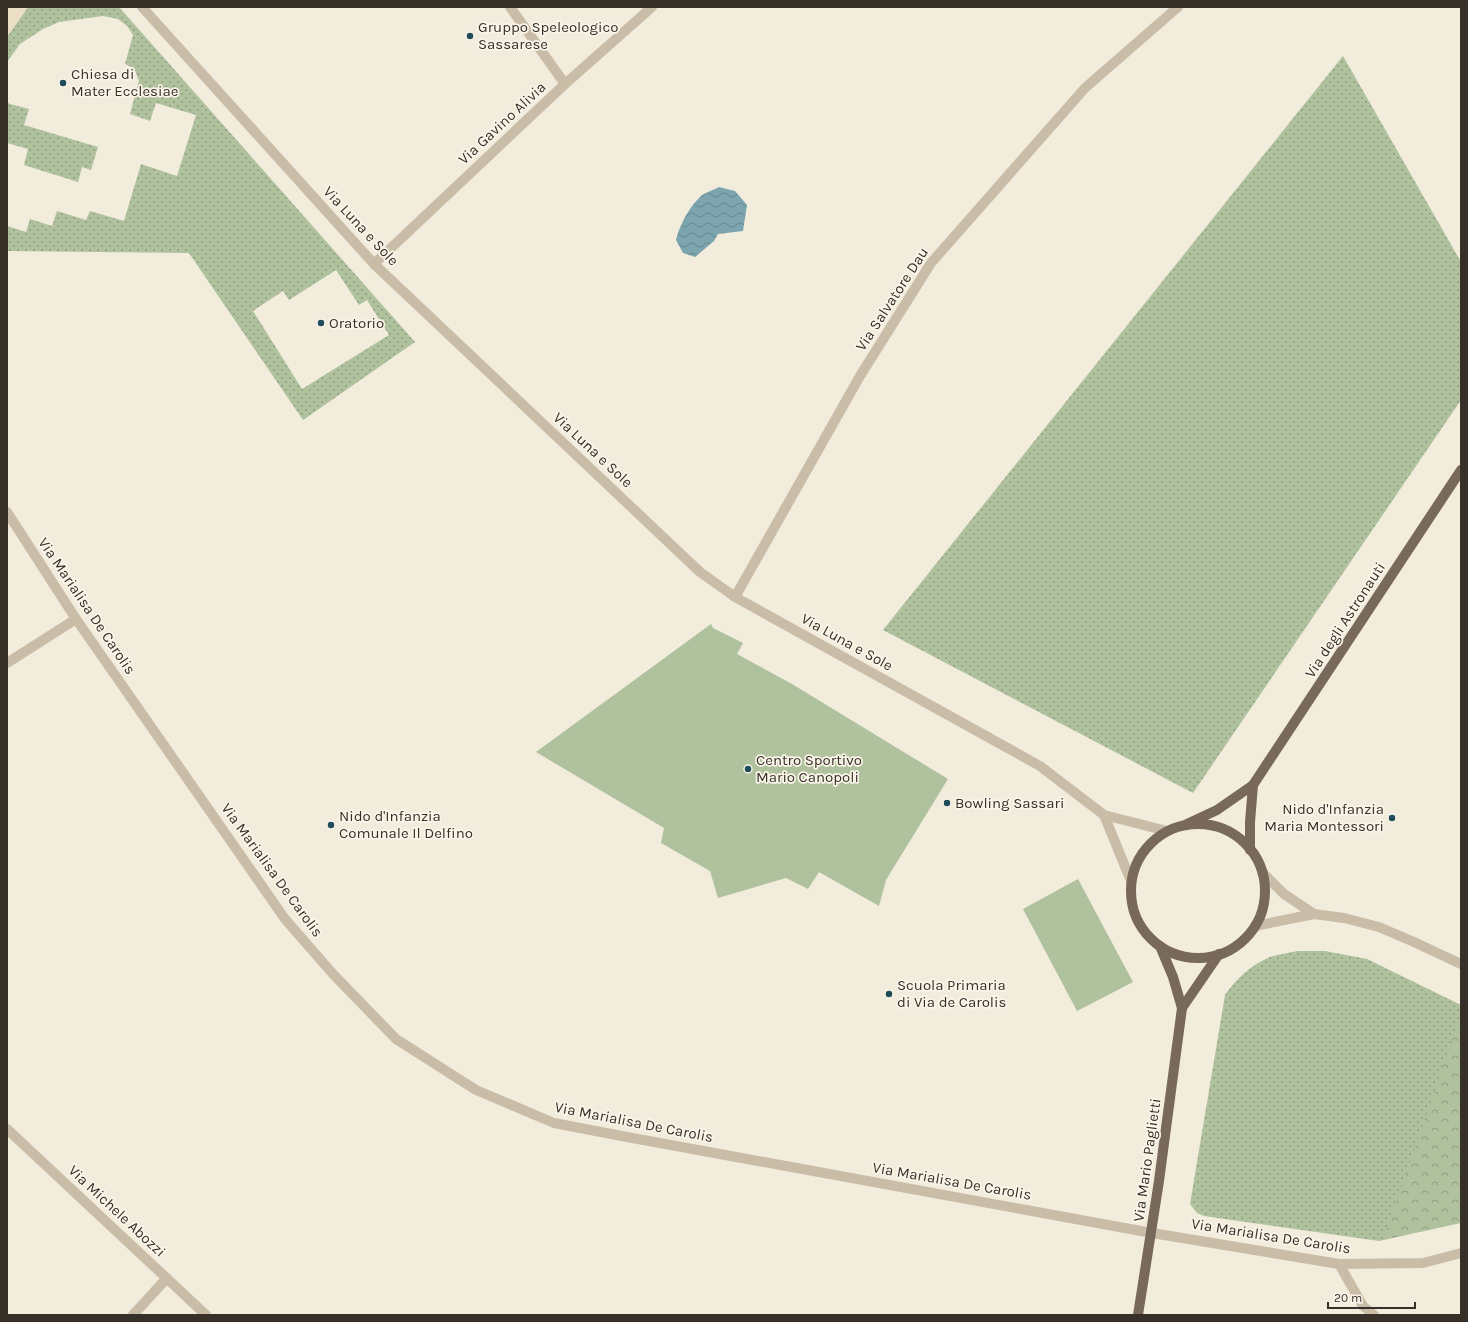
<svg xmlns="http://www.w3.org/2000/svg" width="1468" height="1322" font-family="Karla,sans-serif">
	<defs>
		<pattern id="grass-dots" width="8" height="8" patternUnits="userSpaceOnUse"><rect width="8" height="8" fill="#afc19d"/><path d="M2 2h.1M6 6h.1" fill="none" stroke="#8f9d80" stroke-width="1.8" stroke-linecap="round"/></pattern>
		<pattern id="park-crowns" width="20" height="18" patternUnits="userSpaceOnUse"><rect width="20" height="18" fill="#afc19d"/><path d="M2 6a3 3 0 1 1 6 0M12 15a3 3 0 1 1 6 0" fill="none" stroke="#8f9d80"/></pattern>
		<pattern id="water-waves" width="16" height="10" patternUnits="userSpaceOnUse"><rect width="16" height="10" fill="#7ca5af"/><path d="M0 5q4-4 8 0t8 0" fill="none" stroke="#66878e"/></pattern>
	</defs>
	<rect width="100%" height="100%" fill="#f2ecdd"/>
	<g fill="url(#grass-dots)" fill-rule="evenodd">
		<path d="M 28,7 L 119,7 L 415,342 L 303,420 L 189,253 L 7,251 L 7,226 L 26,232 L 30,219 L 52,226 L 57,211 L 86,220 L 90,211 L 124,221 L 141,164 L 177,176 L 196,115 L 156,103 L 150,121 L 130,114 L 139,81 L 134,68 L 125,64 L 133,35 L 127,26 L 118,19 L 103,16 L 59,22 L 43,29 L 20,44 L 7,62 L 7,37 ZM 336,270 L 359,305 L 367,300 L 389,335 L 302,389 L 253,311 L 283,291 L 289,300 Z"/>
		<polygon points="1343,56 1461,262 1461,400 1193,793 883,630"/>
		<polygon points="7,102 10,104 29,109 24,125 98,147 91,170 82,167 78,182 24,165 28,149 7,143"/>
		<path d="M 1298,951 L 1325,951 L 1367,959 L 1461,1005 L 1461,1108 L 1431,1229 L 1379,1241 L 1204,1216 L 1197,1213 L 1190,1204 L 1225,995 C 1236,979 1251,965 1270,957 C 1279,954 1289,953 1298,951 Z"/>
	</g>
	<polygon fill="url(#park-crowns)" points="1461,1014 1461,1223 1383,1240"/>
	<g fill="#afc19d">
		<polygon points="711,624 713,628 743,643 737,654 792,684 948,779 886,880 879,906 819,872 808,889 786,878 718,898 710,871 661,843 664,828 536,752"/>
		<polygon points="1078,879 1133,982 1077,1011 1023,909"/>
	</g>
	<polygon fill="#eadfc4" points="7,7 28,7 7,36"/>
	<path fill="url(#water-waves)" d="M 719,187 L 735,191 L 747,205 L 743,231 L 718,234 L 714,241 L 695,257 L 683,253 L 676,240 C 680,224 689,207 702,195 C 707,192 714,190 719,187 Z"/>
	<g fill="none" stroke-linecap="round" stroke-linejoin="round">
		<g stroke="#cabda8" stroke-width="10">
			<polyline points="142,7 374,264 700,572 735,597 1040,766 1104,815 1167,831"/>
			<polyline points="510,7 565,84"/>
			<polyline points="374,264 565,84 652,7"/>
			<polyline points="7,512 76,619 285,919 333,974 396,1039 476,1090 554,1123 627,1137 1152,1233 1339,1264 1423,1263 1461,1253"/>
			<polyline points="735,597 860,376 931,263 1085,88 1178,7"/>
			<polyline points="7,663 76,619"/>
			<polyline points="1104,815 1131,881"/>
			<polyline points="1262,872 1284,894 1314,914"/>
			<polyline points="1255,926 1314,914 1344,918 1379,927 1414,942 1461,964"/>
			<polyline points="7,1129 206,1315"/>
			<polyline points="1339,1264 1363,1306 1374,1315"/>
			<polyline points="133,1315 167,1278"/>
		</g>
		<g stroke="#79695a" stroke-width="10">
			<polyline points="1187,824 1217,810 1253,785 1461,470"/>
			<circle cx="1198" cy="891" r="67"/>
			<polyline points="1250,850 1250,822 1253,785"/>
			<polyline points="1182,1008 1219,954"/>
			<polyline points="1138,1315 1159,1181 1182,1008 1173,977 1160,946"/>
		</g>
	</g>
	<g fill="#1e4c59" stroke="#faf5e9" stroke-width="1.5">
		<circle cx="470" cy="36" r="4"/>
		<circle cx="63" cy="83" r="4"/>
		<circle cx="321" cy="323" r="4"/>
		<circle cx="748" cy="769" r="4"/>
		<circle cx="947" cy="803" r="4"/>
		<circle cx="1392" cy="818" r="4"/>
		<circle cx="331" cy="825" r="4"/>
		<circle cx="889" cy="994" r="4"/>
	</g>
	<g text-anchor="middle" stroke-width="3.5" stroke-linejoin="round" paint-order="stroke">
		<g font-size="15" fill="#373029" stroke="#faf5e9" text-anchor="start">
			<text x="478" y="32">Gruppo Speleologico<tspan x="478" dy="17">Sassarese</tspan></text>
			<text x="71" y="79">Chiesa di<tspan x="71" dy="17">Mater Ecclesiae</tspan></text>
			<text x="329" y="328">Oratorio</text>
			<text x="756" y="765">Centro Sportivo<tspan x="756" dy="17">Mario Canopoli</tspan></text>
			<text x="955" y="808">Bowling Sassari</text>
			<text x="1384" y="814" text-anchor="end">Nido d'Infanzia<tspan x="1384" dy="17">Maria Montessori</tspan></text>
			<text x="339" y="821">Nido d'Infanzia<tspan x="339" dy="17">Comunale Il Delfino</tspan></text>
			<text x="897" y="990">Scuola Primaria<tspan x="897" dy="17">di Via de Carolis</tspan></text>
		</g>
		<g font-size="15" fill="#373029" stroke="#faf5e9">
			<text transform="translate(502 123) rotate(-43)" y="5">Via Gavino Alivia</text>
			<text transform="translate(361 226) rotate(47)" y="5">Via Luna e Sole</text>
			<text transform="translate(892 299) rotate(-57)" y="5">Via Salvatore Dau</text>
			<text transform="translate(593 450) rotate(43)" y="5">Via Luna e Sole</text>
			<text transform="translate(87 606) rotate(56)" y="5">Via Marialisa De Carolis</text>
			<text transform="translate(1345 620) rotate(-57)" y="5">Via degli Astronauti</text>
			<text transform="translate(847 642) rotate(29)" y="5">Via Luna e Sole</text>
			<text transform="translate(272 870) rotate(54)" y="5">Via Marialisa De Carolis</text>
			<text transform="translate(634 1122) rotate(11)" y="5">Via Marialisa De Carolis</text>
			<text transform="translate(1147 1160) rotate(-82)" y="5">Via Mario Paglietti</text>
			<text transform="translate(952 1181) rotate(10)" y="5">Via Marialisa De Carolis</text>
			<text transform="translate(117 1211) rotate(43)" y="5">Via Michele Abozzi</text>
			<text transform="translate(1271 1236) rotate(9)" y="5">Via Marialisa De Carolis</text>
		</g>
	</g>
	<rect width="1468" height="1322" fill="none" stroke="#373029" stroke-width="16"/>
	<path d="M1328 1302v6h87v-6" fill="none" stroke="#373029" stroke-width="2"/>
	<text x="1334" y="1302" font-size="12" fill="#373029" stroke="#faf5e9" stroke-width="3" paint-order="stroke">20 m</text>
</svg>
